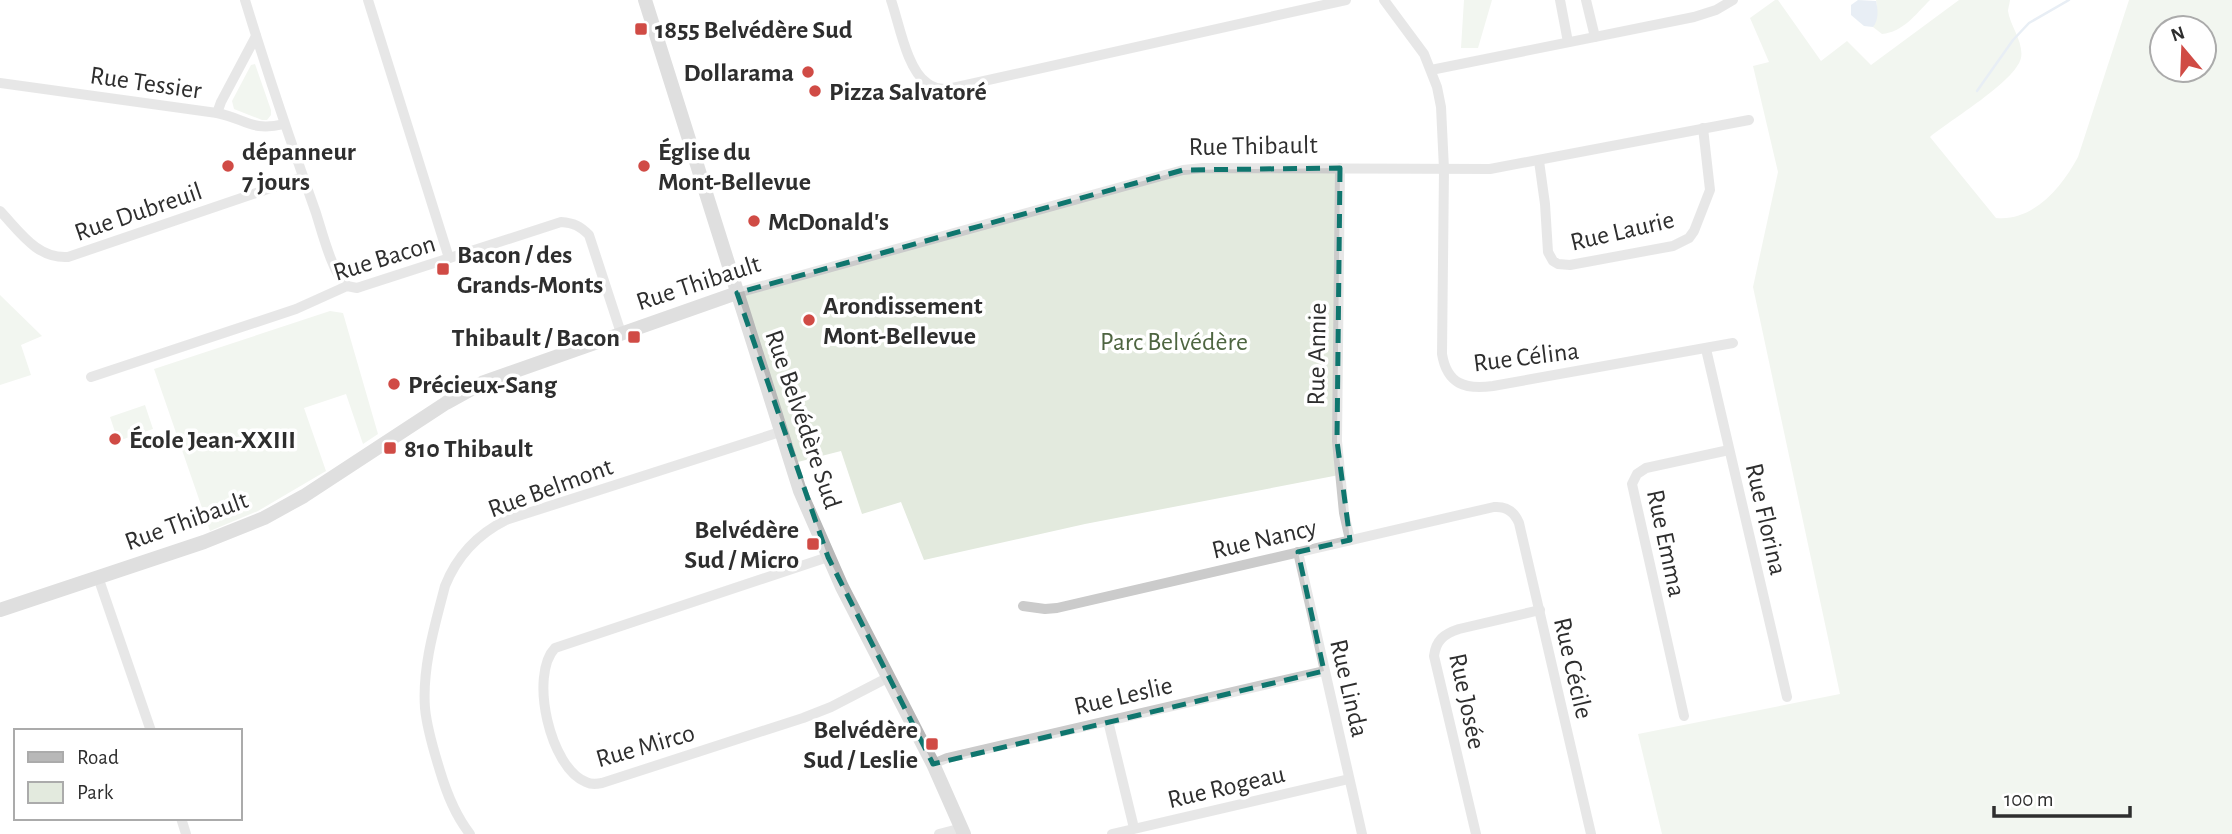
<svg xmlns="http://www.w3.org/2000/svg" width="2232" height="834" font-family="'Alegreya Sans',sans-serif">
	<rect width="100%" height="100%" fill="#fff"/>
	<g fill="#e3eade" fill-rule="evenodd">
		<polygon points="1464,0 1492,0 1478,48 1461,48"/>
		<path d="M 1775,0 L 1778,0 L 1821,61 L 1847,41 L 1871,65 L 1959,0 L 2010,0 C 2010,1 2008,10 2008,11 C 2010,26 2024,42 2021,58 C 2015,82 1950,120 1930,137 L 1996,218 C 2033,222 2062,187 2078,157 L 2129,0 L 2232,0 L 2232,834 L 1662,834 L 1638,734 L 1840,694 L 1753,287 L 1778,172 L 1753,66 L 1769,62 L 1750,18 ZM 2162,28 L 2204,28 L 2204,70 L 2162,70 Z"/>
		<path d="M 1876,0 L 1930,0 C 1915,15 1903,32 1882,34 L 1873,27 L 1877,8 Z"/>
		<polygon points="255,64 271,110 271,115 267,120 262,120 234,109 232,101 251,65"/>
		<polygon points="1340,168 1339,475 1085,524 924,560 901,502 862,514 841,451 790,464 737,293 1173,172"/>
		<polygon points="0,295 42,336 21,345 31,375 0,385"/>
		<polygon points="330,311 343,313 378,434 363,444 346,394 304,408 326,471 258,511 210,531 154,369"/>
		<polygon points="145,405 153,429 118,441 110,417"/>
	</g>
	<path fill="#ccdae8" d="M 1858,0 L 1876,1 C 1878,9 1879,20 1873,27 L 1864,26 L 1851,15 L 1851,5 Z"/>
	<g fill="none" stroke-linecap="round" stroke-linejoin="round">
		<polyline stroke="#ccdae8" stroke-width="2.5" points="1977,91 2013,40 2029,23 2069,0"/>
		<g stroke="#cbcbcb" stroke-width="10">
			<path d="M 245,0 C 267,72 291,143 316,213 C 322,232 333,275 347,286"/>
			<polyline points="368,0 449,258"/>
			<path d="M 891,0 C 899,23 907,70 927,83 C 933,88 940,89 948,89 L 1346,0"/>
			<path d="M 1384,0 L 1424,54 L 1437,87 L 1441,107 L 1444,169 L 1442,354 C 1447,384 1465,390 1493,386 L 1733,343"/>
			<polyline points="1560,0 1568,42"/>
			<polyline points="1586,0 1595,37"/>
			<polyline points="1431,70 1694,17 1716,10 1733,0"/>
			<path d="M 0,83 L 217,113 C 246,119 252,132 284,124"/>
			<polyline points="217,113 221,102 256,36"/>
			<polyline points="1539,161 1545,204 1548,252 1553,261 1558,264 1570,265 1673,246 1689,238 1694,231 1710,190 1703,128"/>
			<polyline points="1340,168 1337,441 1344,513 1350,540"/>
			<path d="M 0,211 C 20,232 37,259 68,257 L 303,177"/>
			<polyline points="737,293 1183,170 1203,168 1490,169 1749,120"/>
			<polyline points="1706,349 1787,697"/>
			<path d="M 91,377 L 296,309 L 347,286 L 357,288 L 363,286 L 561,222 C 574,223 580,226 589,235 L 621,333"/>
			<polyline points="1298,552 1362,834"/>
			<path d="M 828,557 L 555,648 C 529,675 550,768 586,782 C 592,785 597,784 602,783 L 803,718 L 831,707 L 889,677"/>
			<polyline points="98,577 151,731"/>
			<path d="M 1023,606 L 1045,609 L 1057,608 L 1494,507 C 1506,506 1514,511 1519,523 L 1591,834"/>
			<polyline points="1684,716 1632,484 1637,474 1646,468 1729,450"/>
			<polyline points="1108,721 1134,828"/>
			<polyline points="933,764 947,758 1324,671"/>
			<polyline points="181,818 186,834"/>
			<path d="M 470,834 C 455,815 447,794 440,771 C 434,751 427,730 425,708 C 422,667 435,625 445,586 C 457,556 476,535 506,520 L 780,432"/>
			<polyline points="939,834 962,828"/>
			<polyline points="1112,834 1349,779"/>
			<path d="M 1476,834 L 1434,656 C 1436,640 1444,634 1459,629 L 1540,610"/>
		</g>
		<g stroke="#b8b8b8" stroke-width="14">
			<polyline points="645,0 800,491 842,587 933,764 964,834"/>
			<polyline points="0,610 204,542 264,518 304,496 446,403 484,382 737,293"/>
		</g>
	</g>
	<path d="M0 0H2232V834H0ZM 1340,168 L 1337,441 L 1350,540 L 1298,552 L 1324,671 L 933,764 L 828,557 L 737,293 L 1183,170 Z" fill="#fff" fill-opacity=".55" fill-rule="evenodd"/>
	<path fill="none" stroke="#0f766e" stroke-width="5" stroke-dasharray="14 9" stroke-linejoin="round" d="M 1340,168 L 1337,441 L 1350,540 L 1298,552 L 1324,671 L 933,764 L 828,557 L 737,293 L 1183,170 Z"/>
	<g fill="#d04b45" stroke="#fff" stroke-width="2.5">
		<rect x="634" y="22" width="14" height="14" rx="3.5"/>
		<circle cx="808" cy="72" r="7"/>
		<circle cx="815" cy="91" r="7"/>
		<circle cx="228" cy="166" r="7"/>
		<circle cx="644" cy="166" r="7"/>
		<circle cx="754" cy="221" r="7"/>
		<rect x="436" y="262" width="14" height="14" rx="3.5"/>
		<circle cx="809" cy="320" r="7"/>
		<rect x="627" y="330" width="14" height="14" rx="3.5"/>
		<circle cx="394" cy="384" r="7"/>
		<circle cx="115" cy="439" r="7"/>
		<rect x="383" y="441" width="14" height="14" rx="3.5"/>
		<rect x="806" y="537" width="14" height="14" rx="3.5"/>
		<rect x="925" y="737" width="14" height="14" rx="3.5"/>
	</g>
	<g text-anchor="middle" stroke-width="7" stroke-linejoin="round" paint-order="stroke">
		<g font-size="26" font-weight="bold" fill="#2e2e2e" stroke="#fff" text-anchor="start">
			<text x="655" y="38">1855 Belvédère Sud</text>
			<text x="794" y="81" text-anchor="end">Dollarama</text>
			<text x="829" y="100">Pizza Salvatoré</text>
			<text x="242" y="160">dépanneur<tspan x="242" dy="30">7 jours</tspan></text>
			<text x="658" y="160">Église du<tspan x="658" dy="30">Mont-Bellevue</tspan></text>
			<text x="768" y="230">McDonald's</text>
			<text x="457" y="263">Bacon / des<tspan x="457" dy="30">Grands-Monts</tspan></text>
			<text x="823" y="314">Arondissement<tspan x="823" dy="30">Mont-Bellevue</tspan></text>
			<text x="620" y="346" text-anchor="end">Thibault / Bacon</text>
			<text x="408" y="393">Précieux-Sang</text>
			<text x="129" y="448">École Jean-XXIII</text>
			<text x="404" y="457">810 Thibault</text>
			<text x="799" y="538" text-anchor="end">Belvédère<tspan x="799" dy="30">Sud / Micro</tspan></text>
			<text x="918" y="738" text-anchor="end">Belvédère<tspan x="918" dy="30">Sud / Leslie</tspan></text>
		</g>
		<g font-size="26" fill="#2e2e2e" stroke="#fff">
			<text transform="translate(146 82) rotate(8)" y="9">Rue Tessier</text>
			<text transform="translate(1253 145) rotate(-1)" y="9">Rue Thibault</text>
			<text transform="translate(138 211) rotate(-19)" y="9">Rue Dubreuil</text>
			<text transform="translate(1622 230) rotate(-13)" y="9">Rue Laurie</text>
			<text transform="translate(384 257) rotate(-17)" y="9">Rue Bacon</text>
			<text transform="translate(698 282) rotate(-18)" y="9">Rue Thibault</text>
			<text transform="translate(1316 354) rotate(-89)" y="9">Rue Annie</text>
			<text transform="translate(1526 356) rotate(-7)" y="9">Rue Célina</text>
			<text transform="translate(804 419) rotate(71)" y="9">Rue Belvédère Sud</text>
			<text transform="translate(550 487) rotate(-20)" y="9">Rue Belmont</text>
			<text transform="translate(1767 519) rotate(77)" y="9">Rue Florina</text>
			<text transform="translate(186 520) rotate(-20)" y="9">Rue Thibault</text>
			<text transform="translate(1264 538) rotate(-13)" y="9">Rue Nancy</text>
			<text transform="translate(1667 543) rotate(78)" y="9">Rue Emma</text>
			<text transform="translate(1574 668) rotate(77)" y="9">Rue Cécile</text>
			<text transform="translate(1350 688) rotate(77)" y="9">Rue Linda</text>
			<text transform="translate(1123 695) rotate(-13)" y="9">Rue Leslie</text>
			<text transform="translate(1468 701) rotate(78)" y="9">Rue Josée</text>
			<text transform="translate(645 745) rotate(-16)" y="9">Rue Mirco</text>
			<text transform="translate(1226 786) rotate(-13)" y="9">Rue Rogeau</text>
		</g>
		<g font-size="26" fill="#4e6541" stroke="#fff">
			<text x="1174" y="350">Parc Belvédère</text>
		</g>
	</g>
	<rect x="14" y="729" width="228" height="91" fill="#ffffff" stroke="#ababab" stroke-width="2"/>
	<rect x="28" y="752" width="35" height="10" fill="#b8b8b8" stroke="#ababab" stroke-width="2"/>
	<text x="77" y="764" font-size="21" fill="#2e2e2e">Road</text>
	<rect x="28" y="782" width="35" height="21" fill="#e3eade" stroke="#ababab" stroke-width="2"/>
	<text x="77" y="799" font-size="21" fill="#2e2e2e">Park</text>
	<g transform="translate(2183 49) rotate(341)"><circle r="33" fill="#ffffff" stroke="#ababab" stroke-width="2"/>
	<path d="M0-5L12 26L0 18L-12 26Z" fill="#d04b45"/>
	<text y="-10" font-size="19" font-weight="bold" text-anchor="middle" fill="#2e2e2e">N</text>
	</g>
	<path d="M1994 806v10h136v-10" fill="none" stroke="#2e2e2e" stroke-width="3.5"/>
	<text x="2004" y="806" font-size="21" fill="#2e2e2e" stroke="#ffffff" stroke-width="5" paint-order="stroke">100 m</text>
</svg>
